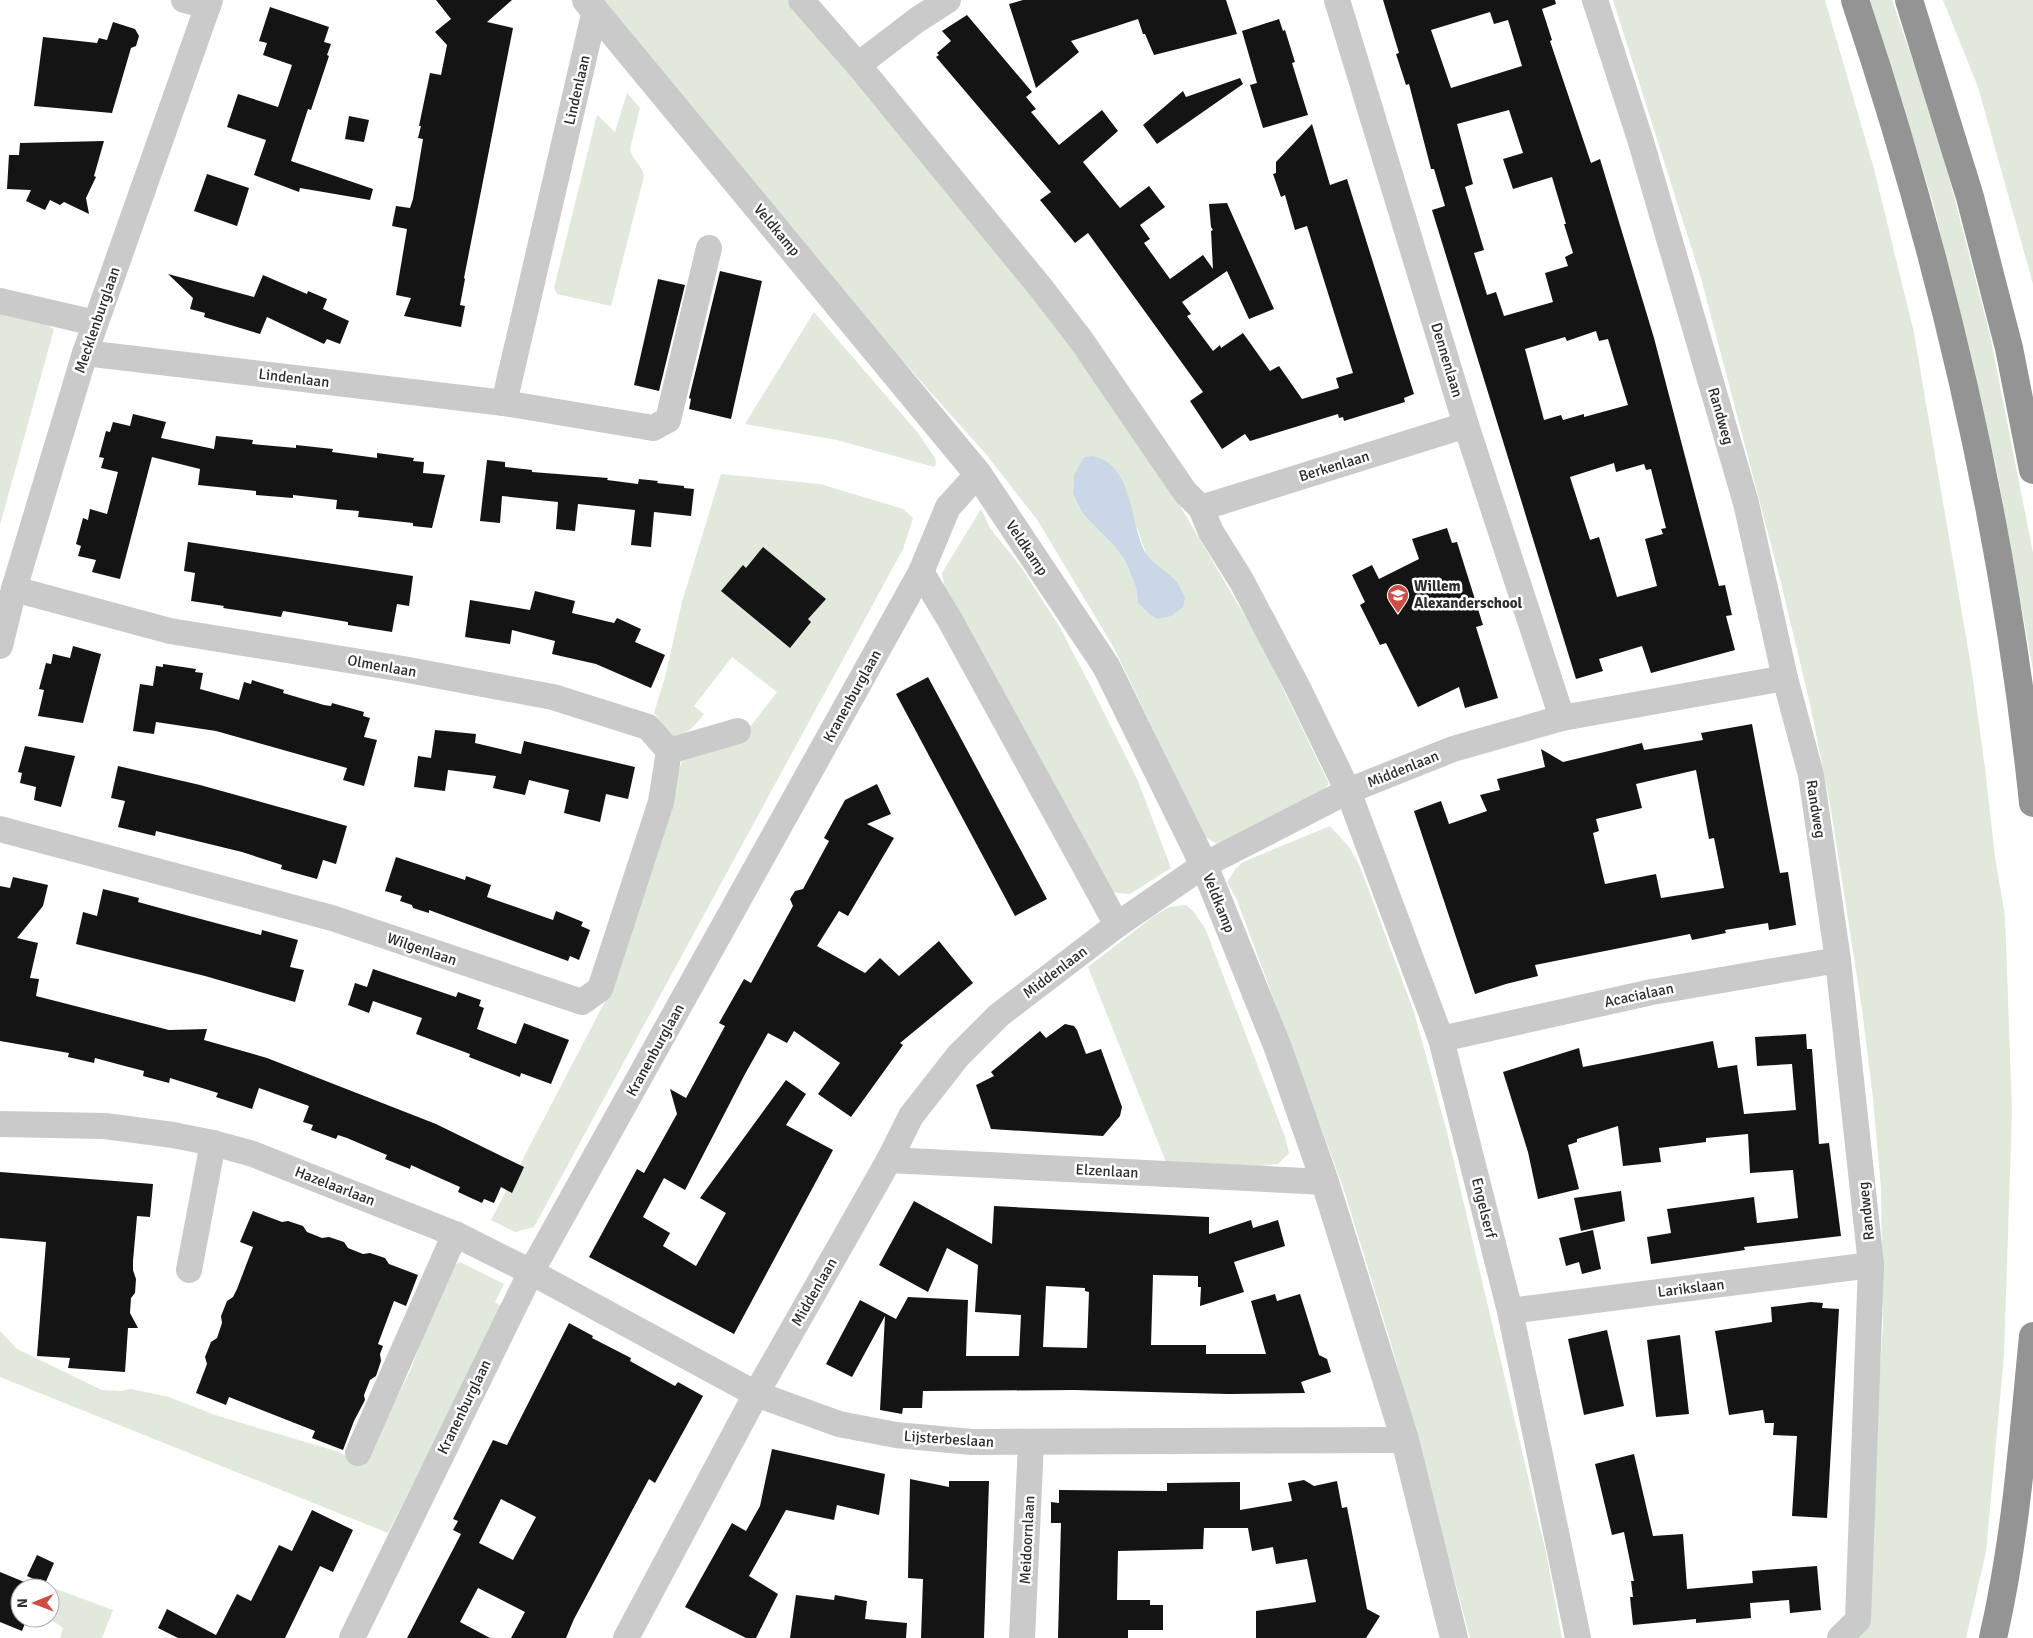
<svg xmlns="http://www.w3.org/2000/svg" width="2033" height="1638" font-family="Signika,sans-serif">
	<rect width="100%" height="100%" fill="#fff"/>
	<g fill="#e1e8dc" fill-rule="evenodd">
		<path d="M 596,0 L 787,0 L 1023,285 L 1145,446 L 1263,647 L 1329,784 L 1319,793 L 1217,844 L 1205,837 L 1114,648 L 1038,521 L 985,453 L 850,302 ZM 1074,475 L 1137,528 L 1146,553 L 1149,614 L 1138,603 L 1136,587 L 1126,562 L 1116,548 L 1083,514 L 1073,494 Z"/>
		<polygon points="1613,0 1825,0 1874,169 1914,333 1971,666 1985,768 1995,857 2005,916 2012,1111 2004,1355 1986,1552 1966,1638 1859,1638 1861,1633 1883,1327 1881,1188 1873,1098 1862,1009 1830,804 1810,704 1781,583 1701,278"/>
		<polygon points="1870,0 1892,0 1938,135 1990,335 2033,553 2033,670 1996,466 1933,203"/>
		<polygon points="1943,0 2033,0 2033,284 1978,87"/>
		<path d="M 627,93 L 640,108 L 630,149 C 632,160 642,165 644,176 L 611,306 L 557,294 L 554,288 L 597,115 L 615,132 Z"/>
		<polygon points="0,311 41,322 54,329 0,525"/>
		<polygon points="814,312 918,433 935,458 936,464 934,467 837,440 745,424"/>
		<path d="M 721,474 L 820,484 L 903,509 L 913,518 L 903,549 L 534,1227 L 515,1232 L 491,1220 L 611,990 L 685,751 L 736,745 L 777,692 L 732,657 L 694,706 L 704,714 C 694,726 688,736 671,736 L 654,713 L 665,677 L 682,602 Z"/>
		<polygon points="981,509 990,528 1021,567 1059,626 1090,685 1138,781 1171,868 1130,894 1117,893 1108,890 1038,755 944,585 942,573"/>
		<polygon points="1330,826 1349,847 1359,864 1414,1012 1447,1132 1546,1553 1562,1638 1470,1638 1392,1347 1344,1190 1237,900 1227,882 1236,868 1243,862"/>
		<polygon points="1186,905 1193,911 1205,928 1285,1137 1289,1153 1278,1164 1259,1166 1166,1162 1088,967 1154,916 1169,907"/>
		<polygon points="460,1262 504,1284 495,1302 502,1307 388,1533 0,1377 0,1331 17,1349 102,1390 120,1391 131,1389 169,1397 215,1415 339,1452 363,1466 411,1369 449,1268"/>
		<polygon points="48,1586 113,1610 102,1638 60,1638 63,1628 49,1618 50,1588 47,1588"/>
	</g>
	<path fill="#cad7e6" d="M 1092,456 C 1134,464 1129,522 1145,552 C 1151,563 1167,571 1176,581 C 1180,586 1182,592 1185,598 L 1183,607 L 1171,616 L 1158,619 L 1149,614 L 1138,603 L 1136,587 L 1126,562 L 1116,548 L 1083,514 L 1073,494 L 1074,475 L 1084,457 Z"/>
	<g fill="#141414" fill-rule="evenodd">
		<polygon points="436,0 512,0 487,22 513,28 464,278 465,279 460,305 465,306 461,327 404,316 411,298 396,295 407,229 392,226 396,206 410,208 413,199 423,139 418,138 421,126 419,126 430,73 441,75 447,45 435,32 451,19"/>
		<polygon points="1023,0 1226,0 1237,34 1154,55 1145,34 1143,34 1138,19 1071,41 1079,52 1036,88 1009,4"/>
		<path d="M 1383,0 L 1555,0 L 1556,4 L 1542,9 L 1552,40 L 1550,41 L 1591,163 L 1600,159 L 1654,338 L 1719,586 L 1725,585 L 1732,615 L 1726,616 L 1735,650 L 1651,673 L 1642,646 L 1599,659 L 1603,671 L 1576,679 L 1432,210 L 1445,206 L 1434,169 L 1431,169 L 1409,84 L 1406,85 L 1396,54 L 1399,53 ZM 1490,12 L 1494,24 L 1508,20 L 1522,66 L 1451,88 L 1431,30 ZM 1509,110 L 1523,153 L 1503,159 L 1513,189 L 1552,177 L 1566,224 L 1564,224 L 1573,253 L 1565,257 L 1568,266 L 1545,273 L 1553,302 L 1504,316 L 1496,292 L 1487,295 L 1474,253 L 1484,250 L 1465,187 L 1473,184 L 1457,124 ZM 1596,331 L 1599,341 L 1608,339 L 1628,405 L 1584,417 L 1584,414 L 1563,420 L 1561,415 L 1544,420 L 1525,349 L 1565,337 L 1567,341 ZM 1614,463 L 1616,472 L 1644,464 L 1646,470 L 1651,469 L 1666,528 L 1661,529 L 1663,534 L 1645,539 L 1657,586 L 1617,597 L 1599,537 L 1590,540 L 1570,477 Z"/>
		<polygon points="270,7 329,27 324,42 331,44 327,55 329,56 311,110 308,109 291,161 373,189 370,200 300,188 299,192 254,175 266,140 227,127 238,94 278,107 292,65 263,55 267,43 259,41"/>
		<polygon points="967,15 1032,92 1026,97 1036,109 1031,112 1059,145 1102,110 1118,131 1083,162 1120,208 1149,186 1165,207 1140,225 1150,239 1144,243 1170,279 1203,255 1213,269 1211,231 1213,230 1211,227 1209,204 1227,203 1274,309 1249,319 1227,271 1182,302 1191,314 1187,316 1213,351 1220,345 1221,348 1243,333 1270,371 1279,366 1302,399 1339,388 1336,378 1353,373 1307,226 1295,230 1285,195 1281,197 1273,174 1276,173 1276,162 1312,124 1330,185 1347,179 1414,394 1404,398 1405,402 1344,421 1343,417 1339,418 1338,414 1250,441 1245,434 1222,449 1190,401 1203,392 1138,302 1088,233 1075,243 1058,222 1040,200 1051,192 936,57 939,55 937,53 951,41 942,31"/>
		<polygon points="1279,19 1283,31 1285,30 1295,62 1292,63 1308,115 1263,128 1250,85 1257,83 1242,31"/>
		<polygon points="113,22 135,29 139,36 136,46 131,48 112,113 34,106 43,37 97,43 99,38 107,40"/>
		<polygon points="1240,78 1243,84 1157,144 1143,125 1183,91 1186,97"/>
		<polygon points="349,116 369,120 364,142 345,139"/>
		<polygon points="104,141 94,176 96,177 86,198 89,214 64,202 60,205 50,200 45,210 26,201 31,190 7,189 9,155 19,155 20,143"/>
		<polygon points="207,174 249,188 237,226 194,211"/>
		<polygon points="720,271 762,281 731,419 689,409 691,399 689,398"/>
		<polygon points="168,274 254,297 263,275 307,294 308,291 327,299 323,309 349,321 340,344 327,339 324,344 267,317 260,334 204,317 205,313 190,309 193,298"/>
		<polygon points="658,279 685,285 659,391 634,385"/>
		<polygon points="133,414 166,422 161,438 214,449 216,436 253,440 252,444 296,448 296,445 333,449 332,452 377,458 377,453 414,458 413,461 424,462 423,473 445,475 432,528 413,526 413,523 358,517 359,511 336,509 337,500 293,495 293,498 256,495 256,491 198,485 200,469 152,457 120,579 92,572 96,560 78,556 81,546 76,544 83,518 88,520 90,509 107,514 118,472 101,468 104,458 99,457 106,431 110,432 113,422 130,426"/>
		<polygon points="487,460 505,462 505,467 532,470 532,472 608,478 607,480 638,484 639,479 658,481 657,483 684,486 684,488 694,489 691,516 654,512 651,547 631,545 635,510 578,504 575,531 556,529 558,502 502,496 500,523 480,521"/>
		<polygon points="1447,528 1452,543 1457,542 1483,625 1476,627 1498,698 1465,708 1459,687 1418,707 1386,643 1380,645 1360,605 1365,602 1352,575 1372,565 1379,579 1419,559 1412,539"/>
		<polygon points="188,542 413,576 409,606 397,604 392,632 348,625 348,622 283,611 281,617 223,608 224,606 191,601 195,573 184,571"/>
		<polygon points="763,547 826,599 808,619 811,622 790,648 721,591 743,565 746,568"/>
		<polygon points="535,591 575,601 572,613 614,623 617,618 641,629 635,642 665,655 651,688 596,664 552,654 555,641 512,630 510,644 465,637 470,600 530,610"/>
		<polygon points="73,646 101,654 83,723 38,716 44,690 39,689 46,663 51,664 53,654 70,658"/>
		<polygon points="163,664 196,669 195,672 203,673 200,689 239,700 244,682 251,684 252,680 284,690 283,693 324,705 331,706 332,703 364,712 363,716 370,718 364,737 377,740 364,786 343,780 347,768 216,731 156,722 154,734 133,731 140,684 153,686 156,666 163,667"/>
		<polygon points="928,677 1047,899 1015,916 896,694"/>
		<path d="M 1752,724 L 1780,873 L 1788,872 L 1796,925 L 1769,930 L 1768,923 L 1725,930 L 1726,933 L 1692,940 L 1690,934 L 1535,965 L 1538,976 L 1506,984 L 1475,994 L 1414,811 L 1441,801 L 1449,824 L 1487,811 L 1480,795 L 1500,790 L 1497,779 L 1545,767 L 1541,749 L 1563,762 L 1642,743 L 1644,750 L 1703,740 L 1701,733 ZM 1696,770 L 1709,839 L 1714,838 L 1724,888 L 1661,898 L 1656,874 L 1605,884 L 1593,833 L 1599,831 L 1596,819 L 1642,808 L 1636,784 Z"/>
		<polygon points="435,730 476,734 475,743 521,754 524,741 635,767 628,799 606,794 600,822 564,813 569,790 529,780 525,795 493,788 496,776 448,770 445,791 414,787 418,756 431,758"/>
		<polygon points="25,746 75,756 61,807 34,800 36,787 20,783 22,773 18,772"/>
		<polygon points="118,766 200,785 347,826 336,864 323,860 317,879 281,869 282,865 242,852 156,831 155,836 118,827 125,801 111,798"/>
		<polygon points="877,784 891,814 867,824 894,838 848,916 839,911 817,946 865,973 880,958 899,976 939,941 973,983 900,1043 903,1045 851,1117 818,1094 840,1063 794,1031 787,1043 768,1033 745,1074 685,1190 664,1178 643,1217 670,1233 663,1246 696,1266 726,1213 700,1198 786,1080 806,1094 786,1125 833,1150 734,1334 589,1257 637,1169 644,1173 677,1114 670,1089 686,1098 725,1026 719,1023 744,979 751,983 793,906 790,899 795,891 803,889 829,841 824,838 845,800"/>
		<polygon points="396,857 465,880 466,876 491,885 487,897 553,920 556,911 583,922 581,926 590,930 579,960 570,956 568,961 429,910 429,913 413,908 412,905 400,901 402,896 385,891"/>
		<polygon points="13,877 48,885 43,906 17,938 38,943 30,978 39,979 36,996 169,1030 207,1029 204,1040 267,1058 372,1099 436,1124 524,1167 512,1193 501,1187 494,1203 484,1199 482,1203 458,1192 460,1187 433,1175 411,1165 410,1169 385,1159 387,1155 347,1138 338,1135 336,1139 311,1130 313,1125 303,1122 309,1106 259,1088 252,1109 216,1097 218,1093 170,1078 169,1083 143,1076 144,1071 121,1065 95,1058 94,1063 68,1057 69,1053 0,1041 0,886 10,888"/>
		<polygon points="103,889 139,898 138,902 182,914 261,935 262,930 298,940 290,967 304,970 295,1002 205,976 76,944 83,912 97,916"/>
		<polygon points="373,969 456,997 458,992 481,1000 479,1006 484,1008 477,1029 516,1044 524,1023 569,1040 551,1084 521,1073 520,1077 469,1057 470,1054 416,1034 422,1018 373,1001 369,1013 348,1005 355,983 367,987"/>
		<polygon points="1065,1024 1074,1026 1077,1030 1086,1054 1101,1049 1122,1107 1120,1116 1103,1136 991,1129 976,1085 994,1076 991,1072 1040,1031 1046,1038"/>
		<polygon points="1806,1034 1807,1049 1812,1049 1819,1144 1829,1143 1841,1236 1744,1247 1745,1250 1651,1264 1647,1237 1671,1233 1667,1209 1754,1197 1757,1223 1798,1218 1793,1170 1750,1173 1748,1134 1706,1138 1706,1142 1659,1148 1661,1162 1623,1166 1618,1126 1577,1139 1577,1142 1568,1145 1579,1189 1538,1199 1528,1152 1503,1072 1579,1048 1583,1067 1713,1041 1718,1068 1737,1065 1744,1114 1796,1110 1792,1064 1757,1066 1755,1037"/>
		<polygon points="0,1172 153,1184 150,1217 137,1216 133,1261 133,1270 136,1279 135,1293 131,1298 130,1313 138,1328 128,1328 125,1372 68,1368 70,1358 37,1356 46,1242 0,1238"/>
		<polygon points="1621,1191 1625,1221 1581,1231 1574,1198"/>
		<path d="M 914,1201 L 992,1244 L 994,1206 L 1209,1217 L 1209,1234 L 1251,1220 L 1253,1228 L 1278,1220 L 1285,1246 L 1234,1262 L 1244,1292 L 1200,1306 L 1201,1287 L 1198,1287 L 1198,1276 L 1153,1275 L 1151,1345 L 1206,1345 L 1206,1354 L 1266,1354 L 1251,1301 L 1275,1294 L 1277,1301 L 1300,1294 L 1319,1355 L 1327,1359 L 1331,1372 L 1301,1382 L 1305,1393 L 1228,1394 L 1074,1390 L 923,1391 L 922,1408 L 903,1408 L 902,1414 L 880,1410 L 885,1316 L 852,1377 L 826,1364 L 860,1300 L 896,1319 L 908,1297 L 968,1300 L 966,1356 L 1019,1356 L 1021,1315 L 975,1312 L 978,1265 L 947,1248 L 928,1292 L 879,1265 ZM 1046,1286 L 1085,1288 L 1085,1291 L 1089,1292 L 1087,1348 L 1043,1347 Z"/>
		<polygon points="253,1211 282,1222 288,1221 303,1226 307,1232 322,1238 329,1237 344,1242 348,1248 363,1254 370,1253 385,1258 389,1264 418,1275 406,1306 394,1301 378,1344 383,1346 380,1354 381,1361 376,1376 370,1380 364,1395 365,1400 354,1421 343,1450 312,1438 315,1431 229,1397 226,1405 196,1393 207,1364 205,1357 211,1342 217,1338 222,1323 221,1316 227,1301 233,1297 237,1289 253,1247 240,1242"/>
		<polygon points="1593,1230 1601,1269 1582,1274 1579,1262 1566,1266 1559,1238"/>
		<polygon points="1811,1302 1823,1303 1822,1308 1839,1309 1827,1518 1792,1516 1797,1436 1773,1435 1774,1423 1765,1423 1763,1410 1729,1415 1715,1331 1772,1322 1771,1307"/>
		<path d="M 569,1323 L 593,1336 L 592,1338 L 631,1358 L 630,1361 L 675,1386 L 678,1382 L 703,1396 L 655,1483 L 649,1479 L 574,1619 L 566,1638 L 511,1638 L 525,1612 L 478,1588 L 460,1622 L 490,1638 L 407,1638 L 461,1534 L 453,1530 L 458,1521 L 453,1519 L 493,1440 L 507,1445 ZM 501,1499 L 536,1517 L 513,1560 L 479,1543 Z"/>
		<polygon points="1607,1330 1624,1406 1584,1415 1568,1339"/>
		<polygon points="1680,1335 1689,1414 1656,1417 1647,1340"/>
		<polygon points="772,1449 885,1474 879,1515 837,1505 834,1520 786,1510 749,1576 778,1594 756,1638 746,1638 685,1607 732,1523 746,1531 760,1506"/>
		<polygon points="1634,1454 1653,1536 1683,1534 1687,1589 1753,1583 1752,1571 1817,1566 1821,1610 1790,1613 1789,1600 1750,1603 1751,1618 1696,1623 1696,1619 1633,1625 1630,1597 1633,1597 1631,1581 1634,1581 1624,1532 1612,1535 1595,1464"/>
		<polygon points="910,1479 949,1487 949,1481 989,1481 984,1638 921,1638 923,1579 908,1578"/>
		<polygon points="1304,1480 1314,1486 1337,1481 1342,1508 1347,1507 1367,1609 1380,1616 1366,1638 1256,1638 1256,1611 1316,1602 1307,1559 1276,1564 1273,1547 1252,1551 1248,1528 1204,1528 1203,1549 1118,1551 1117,1600 1150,1600 1150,1605 1163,1605 1163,1630 1128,1630 1128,1638 1058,1638 1061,1523 1051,1523 1051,1502 1059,1503 1059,1490 1167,1491 1167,1483 1240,1482 1240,1510 1292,1501 1288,1483"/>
		<polygon points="312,1510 353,1530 333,1572 320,1566 285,1638 178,1638 158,1628 167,1609 216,1635 237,1594 251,1601 279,1545 292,1551"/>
		<polygon points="37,1555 54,1563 45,1584 27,1576"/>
		<polygon points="0,1572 39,1588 20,1588 20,1618 27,1618 22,1631 0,1622"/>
		<polygon points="796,1595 834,1600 835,1595 867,1601 865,1619 907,1623 906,1638 790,1638"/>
	</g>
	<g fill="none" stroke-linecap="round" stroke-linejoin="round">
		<g stroke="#cacaca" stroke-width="26">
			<polyline points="184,0 208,6"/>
			<polyline points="801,0 858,65 1041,288 1081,340 1185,492 1201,508 1211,532 1241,580 1298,688 1348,791 1441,1039 1510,1311 1578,1638"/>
			<polyline points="1337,0 1466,425 1562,718"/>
			<polyline points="1595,0 1641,142 1746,503 1785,678 1811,775 1838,960 1871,1265 1858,1620 1840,1638"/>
			<polyline points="858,65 917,20 948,0"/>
			<polyline points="0,301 95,323"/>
			<polyline points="85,353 504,403 653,428 668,420 709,248"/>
			<polyline points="504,403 595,10"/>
			<polyline points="1201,508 1466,425"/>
			<polyline points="921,572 951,622 1117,925"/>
			<polyline points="14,589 170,631 403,669 553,697 648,727 669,751 738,731"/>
			<polyline points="0,646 14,589 85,353 210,0"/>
			<polyline points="0,829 332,918 582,1002 600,989 661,802 669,751"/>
			<polyline points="1441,1039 1652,992 1838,960"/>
			<polyline points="0,1124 105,1126 173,1135 213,1143 253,1154 455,1234 531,1272 756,1394 839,1424 896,1435 972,1442 1405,1440"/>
			<polyline points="889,1160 1325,1182"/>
			<polyline points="189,1270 213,1143"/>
			<polyline points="1510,1311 1871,1265"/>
			<polyline points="358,1453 455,1234"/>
			<polyline points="352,1638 531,1272 921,572 948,507 978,474"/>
			<polyline points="626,1638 756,1394 889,1160 911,1116 958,1056 999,1015 1117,925 1204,865 1348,791 1453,749 1562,718 1785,678"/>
			<polyline points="1022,1638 1031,1443"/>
		</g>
		<polyline stroke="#cacaca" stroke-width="28" points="586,0 978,474 1106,666 1204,865 1278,1048 1325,1182 1405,1440 1454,1638"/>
		<g stroke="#949494" stroke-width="28">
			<path d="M 1855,0 C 1942,261 2005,529 2033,803"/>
			<polyline points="1909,0 1970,197 2009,348 2033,470"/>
			<path d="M 1993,1638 C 2016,1538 2023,1437 2033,1336"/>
		</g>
	</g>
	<defs>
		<g id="school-pin" transform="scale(1.125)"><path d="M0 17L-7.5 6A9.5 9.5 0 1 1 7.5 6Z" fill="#cf4e43" stroke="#fff"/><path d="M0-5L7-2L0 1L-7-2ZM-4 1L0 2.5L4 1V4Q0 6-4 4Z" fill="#fff"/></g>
	</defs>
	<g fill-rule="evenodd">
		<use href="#school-pin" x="1398" y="595"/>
	</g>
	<g text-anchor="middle" stroke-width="5" stroke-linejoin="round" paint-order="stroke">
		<g font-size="15" fill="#2d2d2d" stroke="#fff">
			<text transform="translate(577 90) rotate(-77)" y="5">Lindenlaan</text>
			<text transform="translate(777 230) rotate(50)" y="5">Veldkamp</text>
			<text transform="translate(97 320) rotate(-71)" y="5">Mecklenburglaan</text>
			<text transform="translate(1447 360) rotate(73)" y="5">Dennenlaan</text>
			<text transform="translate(294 378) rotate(7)" y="5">Lindenlaan</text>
			<text transform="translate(1721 416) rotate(74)" y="5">Randweg</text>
			<text transform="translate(1334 466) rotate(-17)" y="5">Berkenlaan</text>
			<text transform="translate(1027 548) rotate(56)" y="5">Veldkamp</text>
			<text transform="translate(382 666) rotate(10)" y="5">Olmenlaan</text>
			<text transform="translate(852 696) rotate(-61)" y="5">Kranenburglaan</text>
			<text transform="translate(1403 769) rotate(-22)" y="5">Middenlaan</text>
			<text transform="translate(1816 809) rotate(81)" y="5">Randweg</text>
			<text transform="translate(1219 903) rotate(68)" y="5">Veldkamp</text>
			<text transform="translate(422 949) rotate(19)" y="5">Wilgenlaan</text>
			<text transform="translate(1055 972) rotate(-37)" y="5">Middenlaan</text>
			<text transform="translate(1639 995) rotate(-12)" y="5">Acacialaan</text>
			<text transform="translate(655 1050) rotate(-61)" y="5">Kranenburglaan</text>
			<text transform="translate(1107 1171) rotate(3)" y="5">Elzenlaan</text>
			<text transform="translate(335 1186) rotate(21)" y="5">Hazelaarlaan</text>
			<text transform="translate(1484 1208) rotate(76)" y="5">Engelserf</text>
			<text transform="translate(1866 1211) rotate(-96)" y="5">Randweg</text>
			<text transform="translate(1691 1288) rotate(-7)" y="5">Larikslaan</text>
			<text transform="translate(814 1292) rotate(-60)" y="5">Middenlaan</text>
			<text transform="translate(464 1407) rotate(-64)" y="5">Kranenburglaan</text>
			<text transform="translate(949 1439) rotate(4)" y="5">Lijsterbeslaan</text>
			<text transform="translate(1027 1540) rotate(-87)" y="5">Meidoornlaan</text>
		</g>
		<g font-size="15" font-weight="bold" fill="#2d2d2d" stroke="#fff" text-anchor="start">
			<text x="1414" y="591">Willem<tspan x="1414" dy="17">Alexanderschool</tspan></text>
		</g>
	</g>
	<g transform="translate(35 1603) rotate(269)"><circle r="24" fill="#ffffff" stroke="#ababab"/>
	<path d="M0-4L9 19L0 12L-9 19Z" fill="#cf4e43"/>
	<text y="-8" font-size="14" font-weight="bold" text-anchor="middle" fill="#2d2d2d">N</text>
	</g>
</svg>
